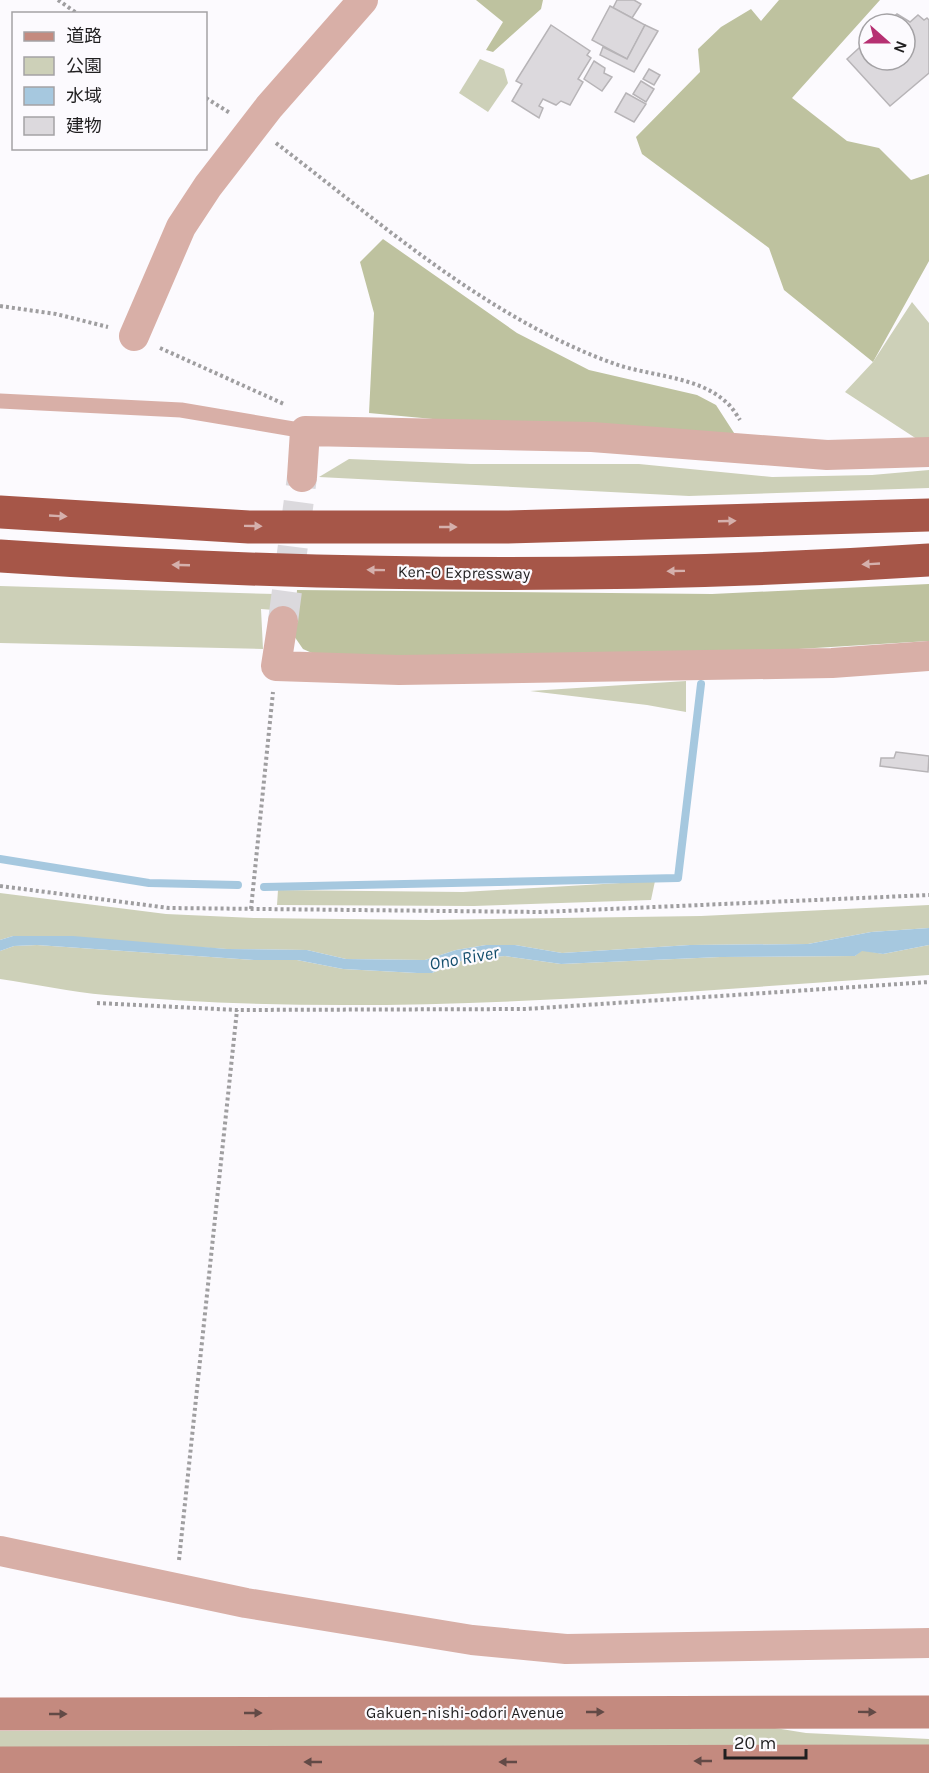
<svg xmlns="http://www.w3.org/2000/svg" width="929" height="1773" font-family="Karla,'Noto Sans JP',sans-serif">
	<rect width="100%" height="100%" fill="#fcfafe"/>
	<g fill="#cdd0b8">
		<polygon points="480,59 504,69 508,83 488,112 459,93"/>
		<polygon points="912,302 929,323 929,442 923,443 845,392 873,362"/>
		<polygon points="349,459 471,464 639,464 772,477 872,475 929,470 929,488 689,496 319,477"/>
		<polygon points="0,586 275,594 274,610 261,609 263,649 0,643"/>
		<polygon points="686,681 686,712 647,705 530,691"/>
		<polygon points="655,881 651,900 474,906 277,905 278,890 463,892"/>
		<polygon points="0,893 166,914 254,918 428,920 701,916 929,905 929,928 871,932 808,944 690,945 562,953 515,945 486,945 456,950 425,960 346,959 307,950 227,949 13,936 0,940"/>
		<path d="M 37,945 L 254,960 L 297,960 L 343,969 L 417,973 L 432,973 L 466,959 L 505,956 L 561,964 L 720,957 L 855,956 L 862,950 L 883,954 L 929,945 L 929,975 C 656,993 380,1020 106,995 C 71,992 35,984 0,979 L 0,951 L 14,946 Z"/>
		<polygon points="775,1728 806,1733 929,1739 929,1748 371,1746 0,1750 0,1731"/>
	</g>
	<g fill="#bec29f">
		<polygon points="476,0 543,0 541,9 493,52 486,50 503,22"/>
		<polygon points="779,0 880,0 792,98 847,141 879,148 911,180 929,174 929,261 873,362 784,290 769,248 642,154 636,137 700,72 698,49 721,27 751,9 761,21"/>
		<polygon points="383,239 517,333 589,370 697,395 716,405 736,436 540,429 369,413 374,313 360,262"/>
		<polygon points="929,584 929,641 782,650 321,657 303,649 294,636 297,590 712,594"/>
	</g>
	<polygon fill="#a6c8df" points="929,928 929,945 883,954 862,951 855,956 720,957 561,964 505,956 466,959 432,973 417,973 343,969 297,960 254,960 37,945 14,946 0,951 0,940 13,936 73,936 227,949 307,950 346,959 425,960 456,950 486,945 515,945 562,953 690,945 808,944 871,932"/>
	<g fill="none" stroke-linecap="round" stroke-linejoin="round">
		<g stroke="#a6c8df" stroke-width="8">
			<polyline points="0,859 149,883 238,885"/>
			<polyline points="264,887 678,878 701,684"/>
		</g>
	</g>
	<g fill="#dcd9dd" stroke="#b7b4b7" stroke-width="1.5">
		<polygon points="617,0 634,0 641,4 632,18 613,8"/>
		<polygon points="610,6 645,25 627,59 592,40"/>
		<polygon points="897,14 910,22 918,15 924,20 927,18 929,20 929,73 890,106 847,59 869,39 869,60 905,60 905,24 885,24"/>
		<polygon points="551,25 590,51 587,55 591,58 578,79 583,82 570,105 561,101 556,105 543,99 539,106 543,108 539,118 512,101 522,84 516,81"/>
		<polygon points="645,25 658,31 634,72 600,55 603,47 627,59"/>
		<polygon points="594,61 605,68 604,73 612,77 602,91 584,79"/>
		<polygon points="649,69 660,75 654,85 643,79"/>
		<polygon points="641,81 654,89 646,102 633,94"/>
		<polygon points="626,93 646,104 634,122 615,112"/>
		<polygon points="896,752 929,756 928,772 880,766 881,758 894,758"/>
	</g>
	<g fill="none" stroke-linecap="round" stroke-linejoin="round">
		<polyline stroke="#dbd9dd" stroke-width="30" stroke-dasharray="30 15" stroke-linecap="butt" points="283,621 302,477"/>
		<g stroke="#9f9ea0" stroke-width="4" stroke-dasharray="3 3" stroke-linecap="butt">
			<polyline points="58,0 78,14"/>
			<polyline points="206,98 230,113"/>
			<path d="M 276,143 C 382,224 487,318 615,364 C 649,376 698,376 726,402 C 732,407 736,414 740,420"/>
			<polyline points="0,306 56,314 108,327"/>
			<polyline points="160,348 284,404"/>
			<polyline points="0,886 169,908 541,912 929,895"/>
			<polyline points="251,909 273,692"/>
			<polyline points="97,1003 237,1010 526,1009 929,982"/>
			<polyline points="179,1560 237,1010"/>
		</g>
		<polyline stroke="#d8afa7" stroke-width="15" points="0,401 181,410 305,431"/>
		<g stroke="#d8afa7" stroke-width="30">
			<polyline points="134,336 181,227 208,186 269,107 363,0"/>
			<polyline points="302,477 305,431 592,437 827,455 929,452"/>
			<polyline points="283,621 276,666 399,670 832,663 929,656"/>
			<polyline points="0,1551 246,1603 472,1640 566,1649 929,1643"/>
		</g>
		<g stroke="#c48a7f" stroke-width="33">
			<polyline points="0,1714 929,1712"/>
			<polyline points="0,1763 929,1761"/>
		</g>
		<g stroke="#a65648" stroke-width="33">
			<polyline points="0,512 249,527 507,527 929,515"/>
			<path d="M 0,556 C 309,577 620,580 929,560"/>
		</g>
	</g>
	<defs><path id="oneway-solid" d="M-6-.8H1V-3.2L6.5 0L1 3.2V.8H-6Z" transform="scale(1.5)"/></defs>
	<g fill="#d5b0ac">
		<use href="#oneway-solid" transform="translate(58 516) rotate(3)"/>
		<use href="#oneway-solid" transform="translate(727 521) rotate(-2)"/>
		<use href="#oneway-solid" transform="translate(253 526) rotate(1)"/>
		<use href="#oneway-solid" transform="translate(448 527)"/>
		<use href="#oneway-solid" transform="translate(871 564) rotate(177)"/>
		<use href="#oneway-solid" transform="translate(181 565) rotate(-178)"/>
		<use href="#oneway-solid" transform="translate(376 570) rotate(-179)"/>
		<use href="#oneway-solid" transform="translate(676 571) rotate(179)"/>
	</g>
	<g fill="#624a46">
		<use href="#oneway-solid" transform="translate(595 1712)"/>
		<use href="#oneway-solid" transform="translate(867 1712) rotate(1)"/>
		<use href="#oneway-solid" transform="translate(253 1713)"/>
		<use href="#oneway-solid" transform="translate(58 1714)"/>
		<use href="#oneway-solid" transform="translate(703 1761) rotate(180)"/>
		<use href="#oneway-solid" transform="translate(313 1762) rotate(180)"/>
		<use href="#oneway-solid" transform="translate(508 1762) rotate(180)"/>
	</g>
	<g text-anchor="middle" stroke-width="4.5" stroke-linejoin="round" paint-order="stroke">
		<g font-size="16" fill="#201f20" stroke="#fcfafe">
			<text transform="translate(464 572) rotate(1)" y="6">Ken-O Expressway</text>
			<text x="465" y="1718">Gakuen-nishi-odori Avenue</text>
		</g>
		<g font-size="18" font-style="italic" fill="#144e6d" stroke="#fcfafe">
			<text transform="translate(464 958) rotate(-10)" y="6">Ono River</text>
		</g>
	</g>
	<rect x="12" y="12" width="195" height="138" fill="#fcfafe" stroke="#a4a2a5" stroke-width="1.5"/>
	<rect x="24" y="32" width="30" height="9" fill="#c48a7f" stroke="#a4a2a5" stroke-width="1.5"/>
	<text x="66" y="42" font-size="18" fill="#201f20">道路</text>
	<rect x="24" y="57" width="30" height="18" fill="#cdd0b8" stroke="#a4a2a5" stroke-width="1.5"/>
	<text x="66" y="72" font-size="18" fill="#201f20">公園</text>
	<rect x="24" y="87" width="30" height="18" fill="#a6c8df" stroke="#a4a2a5" stroke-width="1.5"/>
	<text x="66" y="102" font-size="18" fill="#201f20">水域</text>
	<rect x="24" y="117" width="30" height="18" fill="#dcd9dd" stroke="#a4a2a5" stroke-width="1.5"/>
	<text x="66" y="132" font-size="18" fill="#201f20">建物</text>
	<g transform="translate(887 42) rotate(111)"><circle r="28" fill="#fcfafe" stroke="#a4a2a5" stroke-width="1.5"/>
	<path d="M0-4.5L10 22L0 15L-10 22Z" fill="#b63072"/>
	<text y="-9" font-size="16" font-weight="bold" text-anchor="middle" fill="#201f20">N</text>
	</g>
	<path d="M725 1749v9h81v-9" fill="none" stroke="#201f20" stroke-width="3"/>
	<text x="734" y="1749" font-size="18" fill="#201f20" stroke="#fcfafe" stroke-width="4.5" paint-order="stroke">20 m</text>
</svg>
